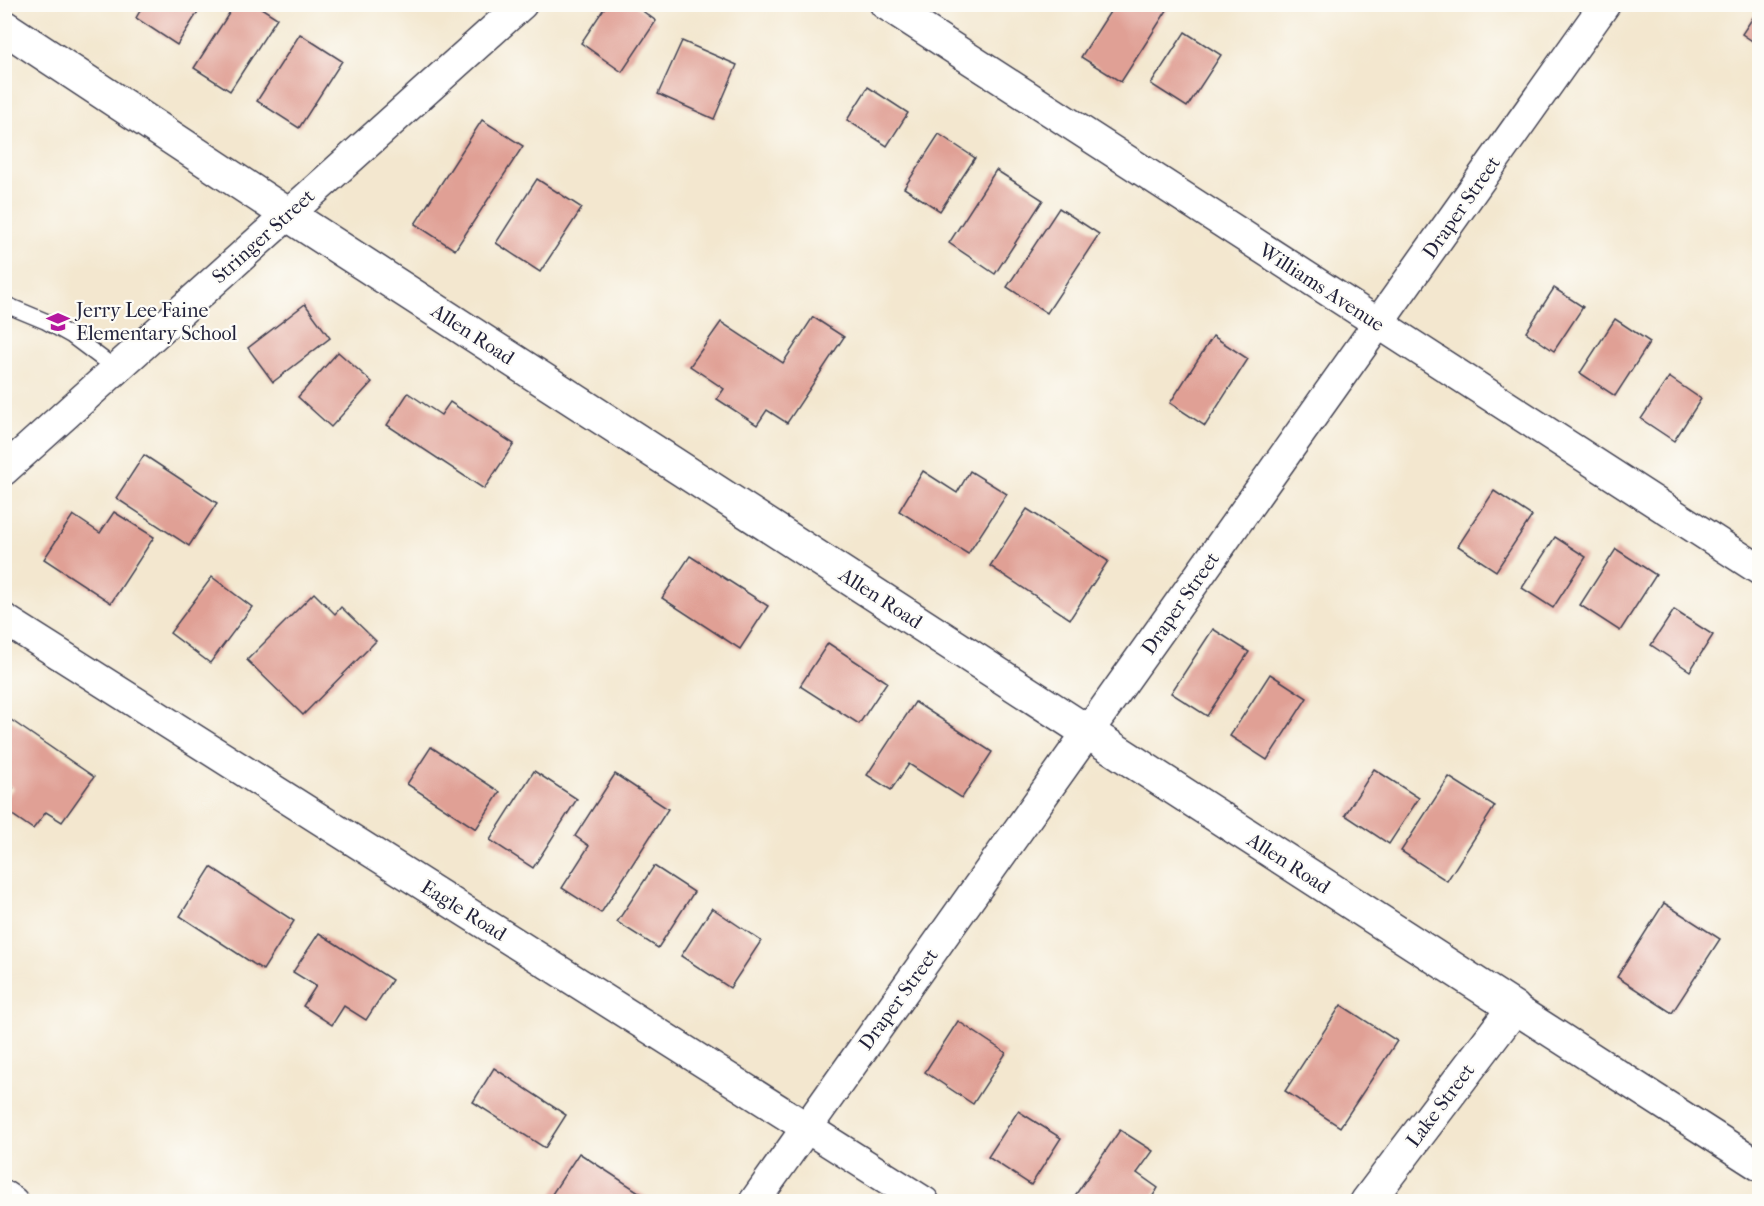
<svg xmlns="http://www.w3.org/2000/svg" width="1764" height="1206" font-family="'IM FELL French Canon',serif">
	<rect width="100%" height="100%" fill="#fdfcf7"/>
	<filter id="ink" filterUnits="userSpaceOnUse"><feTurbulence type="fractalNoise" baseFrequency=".0167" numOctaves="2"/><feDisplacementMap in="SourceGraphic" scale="12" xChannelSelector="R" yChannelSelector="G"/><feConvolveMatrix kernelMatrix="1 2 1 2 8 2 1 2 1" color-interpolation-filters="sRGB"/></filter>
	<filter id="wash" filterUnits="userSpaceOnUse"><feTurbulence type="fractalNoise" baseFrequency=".008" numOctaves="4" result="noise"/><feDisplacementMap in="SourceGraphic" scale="24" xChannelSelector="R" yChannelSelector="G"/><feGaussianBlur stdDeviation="1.35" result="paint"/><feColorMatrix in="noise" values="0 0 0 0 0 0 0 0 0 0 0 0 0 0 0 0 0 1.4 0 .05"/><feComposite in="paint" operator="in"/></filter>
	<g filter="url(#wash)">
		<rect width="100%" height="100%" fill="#f3e7cf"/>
		<g id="blocks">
			<g fill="#e0a095">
				<polygon points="144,4 203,4 177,45 136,18"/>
				<polygon points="235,4 255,4 277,18 230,91 194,68"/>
				<polygon points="607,4 633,4 656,21 622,72 581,43"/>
				<polygon points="1115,4 1171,4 1121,82 1081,57"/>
				<polygon points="1760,7 1760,46 1742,34"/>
				<polygon points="1185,32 1221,55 1187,107 1151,84"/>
				<polygon points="300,34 342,61 299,128 257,101"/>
				<polygon points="682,41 737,65 714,119 658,94"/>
				<polygon points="868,87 908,113 887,146 847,120"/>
				<polygon points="482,120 523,146 455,250 415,224"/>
				<polygon points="939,134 975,158 940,211 904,188"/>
				<polygon points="996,170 1043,200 995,274 949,243"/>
				<polygon points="537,179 582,208 540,272 496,243"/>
				<polygon points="1059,208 1099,234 1047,313 1007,287"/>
				<polygon points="1554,288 1583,307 1554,351 1526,332"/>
				<polygon points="305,304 330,338 273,382 248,348"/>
				<polygon points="813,317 844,337 787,423 767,410 757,425 717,399 724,389 690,366 721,322 783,363"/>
				<polygon points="1615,319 1650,342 1615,396 1580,373"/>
				<polygon points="1213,336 1248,359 1205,426 1170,403"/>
				<polygon points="338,352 372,382 331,427 298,397"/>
				<polygon points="1669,377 1701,399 1674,441 1641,419"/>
				<polygon points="408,393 441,415 450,402 514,444 484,489 387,425"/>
				<polygon points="144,455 217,503 189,546 116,498"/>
				<polygon points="923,471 957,493 970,471 1007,494 968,554 899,511"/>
				<polygon points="1494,491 1532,516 1496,571 1458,546"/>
				<polygon points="1027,509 1108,561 1070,619 990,566"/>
				<polygon points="114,512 154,537 111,603 44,559 73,515 100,533"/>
				<polygon points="1555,537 1586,557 1553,608 1522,588"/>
				<polygon points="1616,549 1656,575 1620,631 1580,605"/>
				<polygon points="690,556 768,606 740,649 662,598"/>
				<polygon points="212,577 252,607 210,663 170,633"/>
				<polygon points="314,593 335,614 341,607 376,641 303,715 247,660"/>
				<polygon points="1674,610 1713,635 1690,671 1651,645"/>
				<polygon points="1213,629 1249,652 1207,716 1171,693"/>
				<polygon points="828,643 887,682 859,724 800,686"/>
				<polygon points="1270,674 1307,698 1267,760 1230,736"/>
				<polygon points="915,702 992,752 962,798 909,764 891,790 867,775"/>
				<polygon points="11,720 94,777 62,822 46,812 33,829 4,809 4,801 13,788 4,782 4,729"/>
				<polygon points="431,747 500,792 476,829 407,784"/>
				<polygon points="1374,769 1419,798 1389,844 1345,815"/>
				<polygon points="534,771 577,799 533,868 490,840"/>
				<polygon points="615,774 668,809 601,913 562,888 589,846 575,836"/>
				<polygon points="1449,777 1495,806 1447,881 1401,851"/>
				<polygon points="654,866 694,892 658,948 617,922"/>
				<polygon points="211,867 294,921 263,970 180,916"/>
				<polygon points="1664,903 1720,939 1672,1013 1617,977"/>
				<polygon points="712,908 761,941 730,988 681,956"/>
				<polygon points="319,933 392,980 366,1020 344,1006 332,1025 303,1006 316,986 293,972"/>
				<polygon points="1341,1005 1397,1041 1340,1127 1285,1091"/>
				<polygon points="958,1021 1006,1053 973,1104 925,1072"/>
				<polygon points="494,1068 566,1115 545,1148 473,1102"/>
				<polygon points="1018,1111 1061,1138 1031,1185 988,1157"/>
				<polygon points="1120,1130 1153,1151 1137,1173 1158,1188 1149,1202 1074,1202 1072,1200"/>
				<polygon points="579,1153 648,1198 645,1202 563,1202 552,1194"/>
			</g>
		</g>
	</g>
	<g filter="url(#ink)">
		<use href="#blocks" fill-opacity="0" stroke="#414051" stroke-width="1.5"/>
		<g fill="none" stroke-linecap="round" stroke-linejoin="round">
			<g stroke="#414051" stroke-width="18">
				<polyline id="lane" points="4,304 45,321 72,336 116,369"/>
			</g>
			<g stroke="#414051" stroke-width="33">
				<g id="street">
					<polyline points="885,4 1760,570"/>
					<polyline points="4,470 522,4"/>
					<polyline points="4,619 924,1202"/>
					<polyline points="1514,1008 1760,1166"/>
					<polyline points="4,1196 13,1202"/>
					<polyline points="754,1202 1605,4"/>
				</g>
			</g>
			<g stroke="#414051" stroke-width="36">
				<polyline id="secondary" points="4,27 287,214 1514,1008 1367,1202"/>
			</g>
			<use href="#lane" stroke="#fff" stroke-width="15"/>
			<use href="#street" stroke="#fff" stroke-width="30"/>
			<use href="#secondary" stroke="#fff" stroke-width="33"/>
		</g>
	</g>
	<defs>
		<g id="school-bare" transform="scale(1.8)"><path d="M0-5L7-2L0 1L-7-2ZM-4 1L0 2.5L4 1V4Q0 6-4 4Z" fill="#b5179e" stroke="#fdfcf7" stroke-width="2.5" paint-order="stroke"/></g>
	</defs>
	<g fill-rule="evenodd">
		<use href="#school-bare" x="58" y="322"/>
	</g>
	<g text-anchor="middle" stroke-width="4.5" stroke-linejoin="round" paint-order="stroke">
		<g font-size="20" fill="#22223b" stroke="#fdfcf7">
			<text transform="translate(1461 207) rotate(-55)" y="7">Draper Street</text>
			<text transform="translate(263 236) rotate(-42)" y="7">Stringer Street</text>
			<text transform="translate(1322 287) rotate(33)" y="7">Williams Avenue</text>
			<text transform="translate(473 334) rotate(33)" y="7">Allen Road</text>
			<text transform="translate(881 598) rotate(33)" y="7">Allen Road</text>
			<text transform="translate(1180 603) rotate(-55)" y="7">Draper Street</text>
			<text transform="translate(1289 863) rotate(33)" y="7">Allen Road</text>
			<text transform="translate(464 910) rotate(32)" y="7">Eagle Road</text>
			<text transform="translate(898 999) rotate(-54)" y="7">Draper Street</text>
			<text transform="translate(1440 1105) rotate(-53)" y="7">Lake Street</text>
		</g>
		<g font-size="20" fill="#22223b" stroke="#fdfcf7" text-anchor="start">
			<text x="76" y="317">Jerry Lee Faine<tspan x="76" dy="23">Elementary School</tspan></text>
		</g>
	</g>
	<rect width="1764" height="1206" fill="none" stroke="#fdfcf7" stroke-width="24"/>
</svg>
